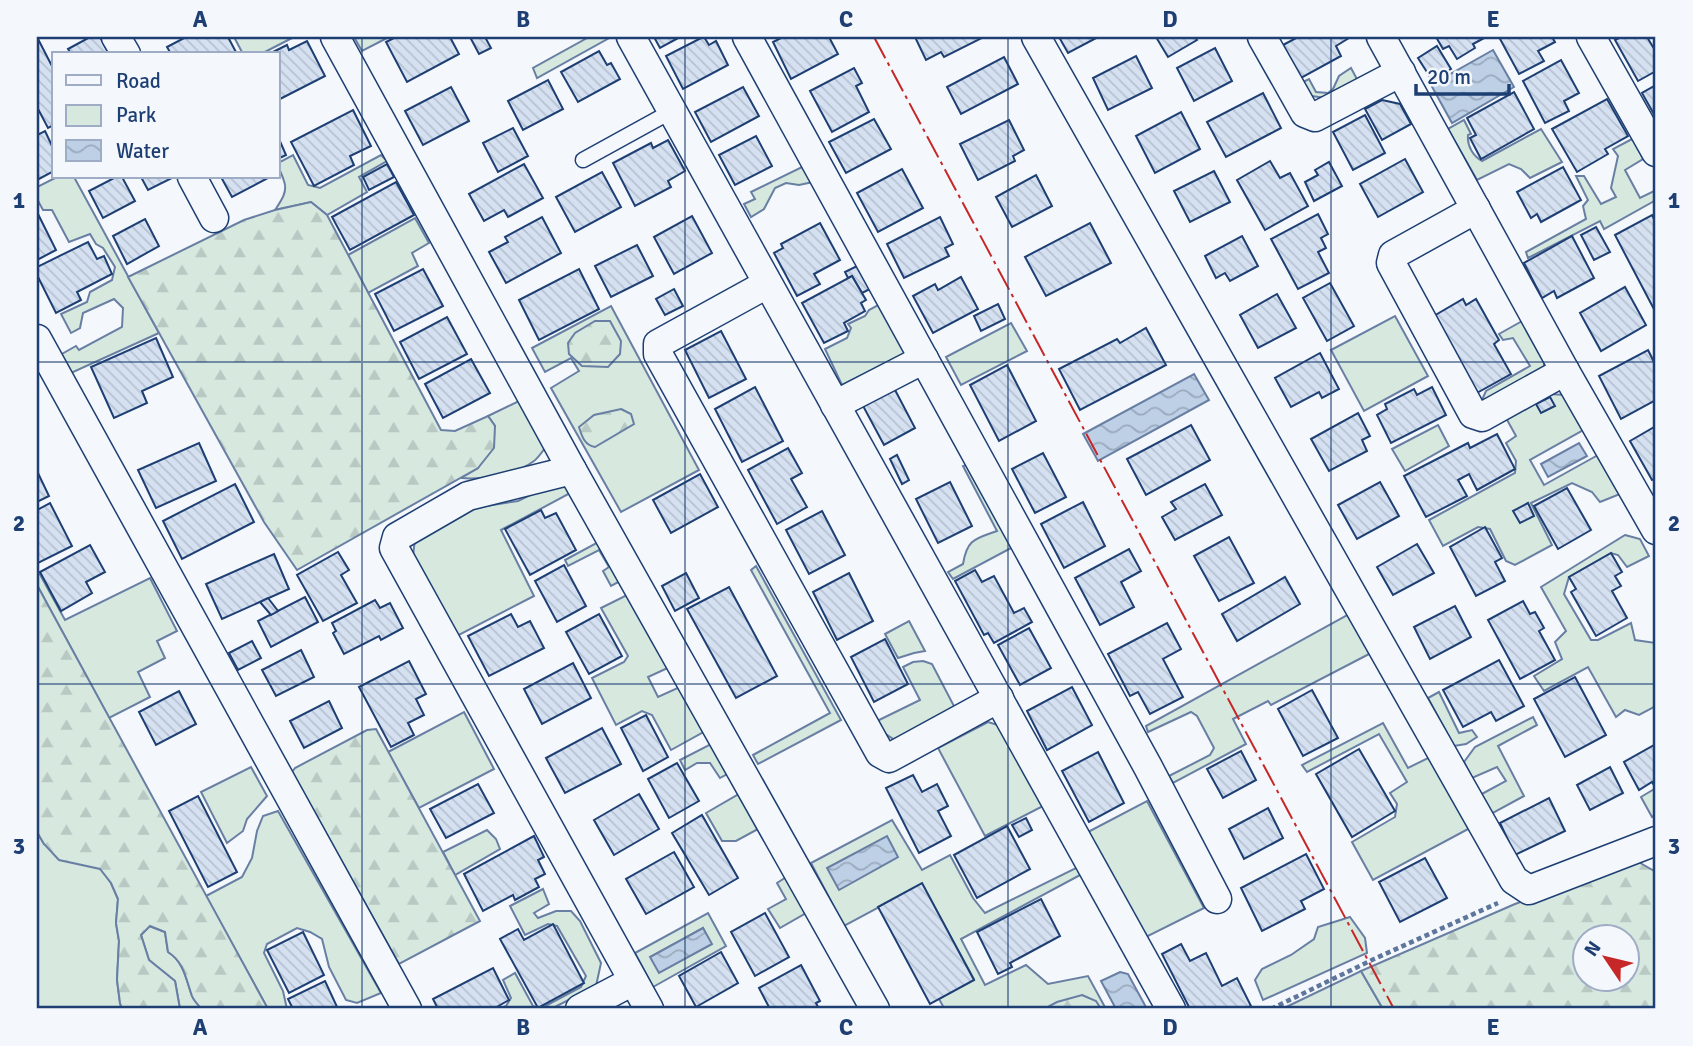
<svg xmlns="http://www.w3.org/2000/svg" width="1693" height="1046" font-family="Signika,sans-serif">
	<defs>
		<pattern id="forest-firs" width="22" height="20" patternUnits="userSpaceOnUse" patternTransform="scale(1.75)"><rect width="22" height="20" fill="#d7e8df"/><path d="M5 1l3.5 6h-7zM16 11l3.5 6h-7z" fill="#b8c8c3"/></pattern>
		<pattern id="water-waves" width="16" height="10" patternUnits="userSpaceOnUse" patternTransform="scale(1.75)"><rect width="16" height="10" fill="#bed0e5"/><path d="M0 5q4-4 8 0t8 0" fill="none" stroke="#9aaabe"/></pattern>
		<pattern id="building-back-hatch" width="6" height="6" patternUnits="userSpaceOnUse" patternTransform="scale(1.75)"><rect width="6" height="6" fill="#d5e0f0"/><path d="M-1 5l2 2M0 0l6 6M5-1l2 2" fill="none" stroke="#b6c1d1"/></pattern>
	</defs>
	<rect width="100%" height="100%" fill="#f4f7fb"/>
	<g fill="#d7e8df" stroke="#687fa3" stroke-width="2" fill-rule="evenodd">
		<polygon points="234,37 294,37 261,54 243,54"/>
		<polygon points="354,37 389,37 362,51"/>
		<polygon points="589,37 611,37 537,78 533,68"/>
		<polygon points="1351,68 1358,81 1327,98 1311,96 1303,82 1309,79 1316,92 1328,93 1333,89 1339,76"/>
		<path d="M 1464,120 L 1471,134 L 1468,135 C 1467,146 1473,156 1482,161 L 1541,129 L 1562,162 L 1530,178 L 1521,169 L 1509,164 L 1477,180 L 1448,129 Z"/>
		<polygon points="1634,138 1643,159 1625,170 1640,198 1654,191 1656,195 1656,200 1604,229 1600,221 1528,258 1526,252 1586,219 1583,206 1588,200 1576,176 1584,176 1601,204 1616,197 1611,188 1618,156 1613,149"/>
		<path d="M 293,155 L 308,185 L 320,188 L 381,155 L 387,161 L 359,177 L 367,192 L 327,215 L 311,202 L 275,210 C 281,201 288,192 284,181 C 282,174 279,171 278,163 Z"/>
		<polygon points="804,166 813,182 799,185 786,183 775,188 764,209 751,217 744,204 755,199 751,192"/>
		<polygon points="57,177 74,177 159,333 71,373 60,355 76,346 79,350 122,327 123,308 114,299 83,313 80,328 71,333 61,314 87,302 90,292 112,280 115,267 103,248 96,244 90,234 69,242 52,210 43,210 37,199 37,187"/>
		<polygon points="415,218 429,243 412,253 418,266 368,293 348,255"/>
		<polygon points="880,304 906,353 842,385 825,349 847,338 851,328 848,324 865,316 869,310"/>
		<polygon points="611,306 699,470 621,512 551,388 579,371 571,358 545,372 532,348"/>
		<polygon points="1395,316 1428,376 1364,411 1331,350"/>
		<polygon points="1524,320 1545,358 1543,372 1493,401 1482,400 1486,391 1530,366 1513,338 1503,340 1499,334"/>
		<polygon points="1011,323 1027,351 961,385 946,357"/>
		<polygon points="1549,394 1566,395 1585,429 1530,460 1544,485 1598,455 1620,494 1600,502 1592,492 1572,483 1531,503 1552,545 1515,565 1506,561 1490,529 1478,527 1443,546 1429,520 1515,473 1516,461 1506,443 1516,436 1506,418"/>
		<path d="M 521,400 L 545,448 C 542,452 538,458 534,461 C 517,474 482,480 461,478 L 478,468 L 495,426 L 488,416 Z"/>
		<polygon points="1438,425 1449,446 1405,471 1392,449"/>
		<path d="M 970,464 L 1013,547 L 953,579 L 948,572 L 963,564 C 967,539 975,539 997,531 L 963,466 Z"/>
		<polygon points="572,485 576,490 501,530 534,596 455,637 413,556 415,539 467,509 518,501 547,487"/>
		<polygon points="1625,535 1640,539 1649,556 1627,567 1618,555 1611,553 1569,577 1564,594 1591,640 1598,640 1631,623 1635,640 1656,643 1656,706 1639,715 1625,710 1616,717 1588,667 1544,691 1534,676 1562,659 1555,642 1566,631 1541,587"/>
		<polygon points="602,540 624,579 611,586 603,571 609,567 599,550 568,566 565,560"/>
		<polygon points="756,566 841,720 758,764 753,755 830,713 751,570"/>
		<polygon points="37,569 65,620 150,578 177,631 157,641 165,658 138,672 150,697 109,718 37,585"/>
		<polygon points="631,593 672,666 648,677 658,697 682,686 707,730 671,750 652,715 642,711 616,725 592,678 624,662 628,656 601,608"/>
		<polygon points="1349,614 1371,653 1271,705 1268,701 1233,719 1246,744 1173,783 1169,776 1210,755 1214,748 1197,716 1191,712 1148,732 1146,726"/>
		<polygon points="909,621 925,651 914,653 898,658 885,634"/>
		<polygon points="923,661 932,664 955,708 895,740 884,733 877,721 920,700 903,667 913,662"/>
		<polygon points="1439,692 1459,733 1472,730 1477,737 1466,744 1454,746 1428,698"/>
		<polygon points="464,712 494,769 419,808 388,752"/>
		<polygon points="1533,717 1537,725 1498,746 1524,796 1491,814 1480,795 1506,781 1497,767 1472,778 1464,762 1475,747"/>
		<polygon points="988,722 1001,726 1045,805 985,836 938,748"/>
		<polygon points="1383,723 1408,768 1432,756 1470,828 1373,880 1352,842 1395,817 1397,804 1390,793 1407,782 1379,734 1307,772 1302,765"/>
		<polygon points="713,743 729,773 720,778 710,763 697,763 685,770 680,760"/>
		<polygon points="251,767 267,796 247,819 243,831 227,843 201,792"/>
		<polygon points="1656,788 1656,814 1652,817 1641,797"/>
		<polygon points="739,794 758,829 736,841 722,841 706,813"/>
		<polygon points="1147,801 1204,908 1144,938 1088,832"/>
		<polygon points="278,811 381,993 357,1003 346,1000 329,967 322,939 310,932 297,928 267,944 264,953 283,991 287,1009 268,1009 206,896 242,877 252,858 257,831 263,816"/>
		<polygon points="892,820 922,870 950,855 973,898 985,913 1078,867 1082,874 961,939 985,985 1026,965 1048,984 1088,976 1106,1009 942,1009 944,1008 939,999 974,979 922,884 844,926 811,863"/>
		<polygon points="487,830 496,839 500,849 455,875 443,852"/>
		<polygon points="37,832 44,844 101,869 111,883 118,899 116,923 119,941 117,980 120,1003 122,1009 37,1009"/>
		<polygon points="788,876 806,913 780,928 768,909 786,899 777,883"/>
		<polygon points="543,889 549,904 534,913 538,918 556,911 571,911 580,921 601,963 596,986 551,1009 500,1009 506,1006 511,998 503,980 515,973 533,1006 540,1009 581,987 586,976 557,926 548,924 525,935 510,906"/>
		<path d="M 708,913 L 726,946 L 653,987 L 635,953 ZM 703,928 L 711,944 L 659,972 L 651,957 Z"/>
		<polygon points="1350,917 1365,938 1367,953 1263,1000 1255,980 1262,969 1291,955 1314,939 1318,927"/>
		<path d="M 149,926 L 165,932 L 168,952 C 184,962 186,979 192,996 C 194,1001 198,1005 202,1009 L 180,1009 L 175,981 L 149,960 L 141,935 Z"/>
		<polygon points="1361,971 1383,1009 1282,1009"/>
	</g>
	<g fill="url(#forest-firs)" stroke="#687fa3" stroke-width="2" fill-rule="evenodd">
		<polygon points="311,202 327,215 441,430 455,431 488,416 495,426 494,448 478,468 297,570 264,522 128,277 244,220 275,210"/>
		<polygon points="595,321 610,321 621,341 620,354 608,367 582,366 569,354 568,343 575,333"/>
		<path d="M 621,409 L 631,414 L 634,424 L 595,447 C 584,445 582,436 579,427 L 594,415 Z"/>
		<path d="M 37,585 L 268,1009 L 202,1009 C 198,1005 194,1001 192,996 C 186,979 184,962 168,952 L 165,932 L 150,926 L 141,935 L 149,960 L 175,981 L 180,1009 L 122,1009 L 120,1003 L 117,980 L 119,941 L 116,923 L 118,899 L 111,883 L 100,869 L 59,860 L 44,844 L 37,832 Z"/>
		<polygon points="376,729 480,921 399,964 292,772 295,768 367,730"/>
		<path d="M 1635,860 L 1656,872 L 1656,1009 L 1383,1009 L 1361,971 L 1515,904 ZM 1584,937 L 1626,937 L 1626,979 L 1584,979 Z"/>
		<polygon points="1082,995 1096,1001 1101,1009 1044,1009 1057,1002"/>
	</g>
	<g fill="url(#water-waves)" stroke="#687fa3" stroke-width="2">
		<polygon points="1493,50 1514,87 1452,123 1431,85"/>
		<polygon points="1194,374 1209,400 1098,461 1083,434"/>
		<polygon points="1579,443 1587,456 1548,477 1541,464"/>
		<polygon points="887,836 898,857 839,890 827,868"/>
		<polygon points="703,928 712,944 659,973 650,957"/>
		<polygon points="1120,972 1128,974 1147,1009 1116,1009 1101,981"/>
	</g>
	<g fill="url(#building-back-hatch)" stroke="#1d3f73" stroke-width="2">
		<polygon points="37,37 54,70 54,125 48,128 37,107"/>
		<polygon points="90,37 100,37 109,54 71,54 68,49"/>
		<polygon points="186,37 228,37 237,54 171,54 167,47"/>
		<polygon points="396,37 450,37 459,54 407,82 386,42"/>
		<polygon points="470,37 485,37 491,48 479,54"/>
		<polygon points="654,37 680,37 660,48"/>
		<polygon points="703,37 704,37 709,45 716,41 728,65 683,89 666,56"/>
		<polygon points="783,37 829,37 838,54 791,79 773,42"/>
		<polygon points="915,37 982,37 982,38 944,57 941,52 926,60"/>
		<polygon points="1059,37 1098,37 1068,53"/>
		<polygon points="1156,37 1195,37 1197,40 1168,57"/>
		<polygon points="1298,37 1349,37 1349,38 1336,46 1341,56 1301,78 1283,45"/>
		<polygon points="1436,37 1486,37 1473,44 1475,48 1457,59 1449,46 1443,49"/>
		<polygon points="1499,37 1552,37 1555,42 1538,51 1544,61 1519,74"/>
		<polygon points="1621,37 1647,37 1656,52 1656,71 1638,81 1615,40"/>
		<polygon points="307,41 325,76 278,100 278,54 269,54 287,45 289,50"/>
		<polygon points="1437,46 1451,69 1432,80 1418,58"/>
		<polygon points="1215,48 1232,81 1194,101 1177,68"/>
		<polygon points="599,51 607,65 611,63 620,79 578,102 561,72"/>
		<polygon points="1136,56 1152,88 1108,110 1093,78"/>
		<polygon points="1004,57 1018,84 961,114 947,87"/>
		<polygon points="1561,60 1579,93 1564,101 1569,111 1545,123 1523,81"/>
		<polygon points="854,68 862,83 856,86 869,112 832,132 810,91"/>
		<polygon points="548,80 563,109 523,130 508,101"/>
		<polygon points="1656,85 1656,118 1642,93"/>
		<polygon points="451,87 469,121 423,145 405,111"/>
		<polygon points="743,87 759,116 711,142 695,112"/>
		<polygon points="1514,92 1534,129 1481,159 1470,138 1476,135 1467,118"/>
		<polygon points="1263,93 1281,128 1226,157 1207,122"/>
		<polygon points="1607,99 1628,136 1605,149 1608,154 1577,172 1552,129"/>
		<polygon points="1382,100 1400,104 1411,124 1382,140 1365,109"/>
		<polygon points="353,110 371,146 350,156 354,165 314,186 291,142"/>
		<polygon points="1181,112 1200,149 1155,173 1136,136"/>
		<polygon points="1365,115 1385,153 1353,170 1333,132"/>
		<polygon points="874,119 891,149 846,173 829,142"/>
		<polygon points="1009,120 1024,150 1013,156 1015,161 978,180 960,144"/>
		<polygon points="513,128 528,156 498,172 483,143"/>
		<polygon points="45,131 54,150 54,171 37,180 37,135"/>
		<polygon points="756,136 772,166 735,185 719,155"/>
		<polygon points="279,139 286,155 278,159 278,140"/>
		<polygon points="668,140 685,171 668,181 671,187 635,206 613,163 651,143 653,148"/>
		<polygon points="1405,159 1423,192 1378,217 1360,184"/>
		<polygon points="1270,161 1280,178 1290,173 1308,206 1265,230 1237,180"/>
		<polygon points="1329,162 1342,186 1314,201 1305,182 1318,175 1315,170"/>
		<polygon points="387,164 394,177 369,190 363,177"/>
		<polygon points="524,164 543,198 508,217 504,210 484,221 469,194"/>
		<polygon points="1563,167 1581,200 1541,222 1537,214 1531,218 1517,192"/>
		<polygon points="902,169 923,208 878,232 857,193"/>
		<polygon points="1214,171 1230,202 1190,222 1174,191"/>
		<polygon points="602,172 621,207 575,232 556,197"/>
		<polygon points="1036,175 1052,206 1012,227 996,197"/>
		<polygon points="116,177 122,177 135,201 103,218 89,191"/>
		<polygon points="141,177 171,177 172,178 148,190"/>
		<polygon points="221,177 267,177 268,178 232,197"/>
		<polygon points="396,182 414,215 350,250 332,217"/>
		<polygon points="37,212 56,250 37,260"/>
		<polygon points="1318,214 1328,234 1321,238 1326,248 1318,252 1329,273 1298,289 1271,239"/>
		<polygon points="1652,215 1656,223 1656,313 1615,235"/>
		<polygon points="692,216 712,253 674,274 654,237"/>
		<polygon points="542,217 561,253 506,283 489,252 508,242 505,237"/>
		<polygon points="940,217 953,244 945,248 949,256 904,278 887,244"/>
		<polygon points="145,219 159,246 127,264 113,236"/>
		<polygon points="820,223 840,260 814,274 820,284 797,296 774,253 783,248 781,244"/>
		<polygon points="1090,223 1111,263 1046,296 1025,257"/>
		<polygon points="1596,227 1610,252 1594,260 1581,235"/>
		<polygon points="1242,236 1258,266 1230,281 1225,273 1216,278 1205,256"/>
		<polygon points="1572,236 1594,278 1557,298 1554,291 1542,298 1524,263"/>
		<polygon points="88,242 97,259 104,256 112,274 77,292 81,300 56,313 37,275 37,267"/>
		<polygon points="637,245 653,276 611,297 595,266"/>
		<polygon points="859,265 872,288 862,293 852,276 848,278 845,272"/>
		<polygon points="423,269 443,306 394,331 375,294"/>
		<polygon points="579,269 599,309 539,340 519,300"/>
		<polygon points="852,276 866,300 861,303 865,311 844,323 848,331 824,343 802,303"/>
		<polygon points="961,277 978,309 933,333 913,296 935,284 938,290"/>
		<polygon points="1330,283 1354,326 1327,341 1303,298"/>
		<polygon points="1625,287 1646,325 1601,351 1580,313"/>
		<polygon points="674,289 683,306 665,315 656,299"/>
		<polygon points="1277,294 1296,328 1258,348 1240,315"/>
		<polygon points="1463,299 1466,305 1476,299 1499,340 1494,344 1511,374 1475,394 1432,317"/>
		<polygon points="998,304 1005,319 981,331 974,316"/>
		<polygon points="447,317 467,354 419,379 400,342"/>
		<polygon points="1146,328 1166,365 1080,410 1059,369 1117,339 1120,343"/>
		<polygon points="721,331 746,379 709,398 685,350"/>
		<polygon points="156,338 173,377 142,391 147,403 114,418 91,367"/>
		<polygon points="1648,350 1656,366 1656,400 1621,419 1599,376"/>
		<polygon points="1320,353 1339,389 1322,398 1319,392 1291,407 1275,378"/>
		<polygon points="471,359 490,393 443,418 425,384"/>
		<polygon points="1007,365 1036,421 999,441 970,385"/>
		<polygon points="755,387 783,441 742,462 715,409"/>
		<polygon points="1432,387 1446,415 1391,443 1377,415 1387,409 1385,404 1414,389 1417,395"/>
		<polygon points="894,388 915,428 884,445 862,404"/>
		<polygon points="1550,397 1555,406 1541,413 1536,404"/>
		<polygon points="1358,413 1370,436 1362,440 1367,451 1329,471 1311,439"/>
		<polygon points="1191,425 1210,460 1146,495 1127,459"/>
		<polygon points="1656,426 1656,478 1652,480 1630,441"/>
		<polygon points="1497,434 1515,469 1477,490 1469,474 1458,480 1467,496 1426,517 1404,476 1468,443 1470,448"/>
		<polygon points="199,443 216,481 156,508 138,470"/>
		<polygon points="788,448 802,473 791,479 807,507 777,524 748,470"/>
		<polygon points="1043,453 1066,497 1035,513 1012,469"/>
		<polygon points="897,455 909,480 902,484 890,459"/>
		<polygon points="37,471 49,496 37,502"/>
		<polygon points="700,474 718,507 671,533 653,500"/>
		<polygon points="950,482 972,526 938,543 916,499"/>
		<polygon points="1380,482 1399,516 1357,539 1338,505"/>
		<polygon points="235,484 254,522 182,559 163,521"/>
		<polygon points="1205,484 1222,515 1175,540 1162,517 1176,509 1171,502"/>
		<polygon points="1567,488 1591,530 1558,549 1534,506"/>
		<polygon points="1083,502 1105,546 1064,568 1041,524"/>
		<polygon points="50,503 72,546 38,563 37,510"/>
		<polygon points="1528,503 1534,516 1520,523 1513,511"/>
		<polygon points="541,510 545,518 556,513 576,550 530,575 505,529"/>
		<polygon points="822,511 845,555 809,574 786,530"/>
		<polygon points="1485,527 1502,558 1495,562 1505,581 1476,596 1450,547"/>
		<polygon points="1229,537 1254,583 1219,601 1194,556"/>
		<polygon points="1417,544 1434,573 1393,595 1377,567"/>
		<polygon points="90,545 105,572 86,582 92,593 61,611 40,572"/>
		<polygon points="1129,549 1141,571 1121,582 1134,607 1100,625 1075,578"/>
		<polygon points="338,552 349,570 341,575 357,603 323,621 297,575"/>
		<polygon points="1611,553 1622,572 1615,576 1621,586 1612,591 1627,618 1596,636 1571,592 1576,589 1569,577"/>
		<polygon points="274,554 289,589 222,619 206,584"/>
		<polygon points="564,565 586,606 557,622 535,581"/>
		<polygon points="975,570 982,582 994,576 1014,613 1024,608 1032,622 994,643 988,633 984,635 955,581"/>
		<polygon points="686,573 699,598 675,611 662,586"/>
		<polygon points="849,573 873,621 837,640 813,592"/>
		<polygon points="1285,577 1300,604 1237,641 1222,614"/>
		<polygon points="729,587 777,676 736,698 687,609"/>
		<polygon points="305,597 318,622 271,647 258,621"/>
		<polygon points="268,598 278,611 271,615 260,602"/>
		<polygon points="375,600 380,608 390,603 403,628 381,640 379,636 344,654 333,633 336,631 332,623"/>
		<polygon points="1523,601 1530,614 1535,612 1544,628 1539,631 1555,660 1520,679 1488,620"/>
		<polygon points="1455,606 1471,637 1430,659 1414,627"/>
		<polygon points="511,614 518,627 530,621 544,648 489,676 468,636"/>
		<polygon points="599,614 622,656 589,674 566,632"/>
		<polygon points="1167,623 1181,649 1163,659 1183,697 1150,714 1138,692 1130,696 1108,654"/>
		<polygon points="1029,628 1051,668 1020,685 998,645"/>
		<polygon points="885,639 908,684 874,702 851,657"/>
		<polygon points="252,641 261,658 238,670 229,653"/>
		<polygon points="301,650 314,677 276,696 262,670"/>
		<polygon points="1499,660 1524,706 1496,721 1491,712 1463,727 1443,690"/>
		<polygon points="409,661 426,694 416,699 424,715 408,723 414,735 391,747 359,687"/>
		<polygon points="573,663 591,698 542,724 524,689"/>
		<polygon points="1575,677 1606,735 1565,757 1534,699"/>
		<polygon points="1072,687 1092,725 1047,750 1027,711"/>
		<polygon points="1312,690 1338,738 1303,756 1278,709"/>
		<polygon points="179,691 196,724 156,745 139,712"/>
		<polygon points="329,701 342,728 304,748 290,721"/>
		<polygon points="646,715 668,757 643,771 621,728"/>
		<polygon points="602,728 621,764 565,793 546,758"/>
		<polygon points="1656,744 1656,786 1655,787 1652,782 1639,790 1624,762"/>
		<polygon points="1359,749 1395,811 1352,837 1316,774"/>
		<polygon points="1241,751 1256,780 1223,798 1207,769"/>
		<polygon points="1098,752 1124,803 1089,822 1062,771"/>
		<polygon points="677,763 699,801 669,818 648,779"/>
		<polygon points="1610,767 1623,793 1590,810 1577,785"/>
		<polygon points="913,775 922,792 937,784 948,806 938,811 951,836 919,853 886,788"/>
		<polygon points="478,784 494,813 446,838 430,809"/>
		<polygon points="639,794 659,829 614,855 594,820"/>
		<polygon points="198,796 237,872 208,887 169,811"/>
		<polygon points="1549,798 1565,831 1515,855 1500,823"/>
		<polygon points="1268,808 1283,838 1244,859 1229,829"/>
		<polygon points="702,815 738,878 709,895 672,833"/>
		<polygon points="1026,818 1032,830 1019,837 1012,825"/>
		<polygon points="1007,826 1030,869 977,898 954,855"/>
		<polygon points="534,836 544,857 538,860 545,874 535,879 539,887 515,900 513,895 483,911 464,874"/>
		<polygon points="674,852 694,887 646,914 626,879"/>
		<polygon points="1306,854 1324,889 1301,901 1305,909 1262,931 1241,888"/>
		<polygon points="1425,858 1447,898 1400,922 1379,882"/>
		<polygon points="922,883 974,980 930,1004 878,907"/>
		<polygon points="1041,899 1060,936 1010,963 1012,967 998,974 977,932"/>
		<polygon points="765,913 789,957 755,976 731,932"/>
		<polygon points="553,924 584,983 538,1008 500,939 518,929 524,940"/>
		<polygon points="303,932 324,975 289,993 267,950"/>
		<polygon points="1181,944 1190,961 1206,953 1222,986 1237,978 1251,1006 1245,1009 1190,1009 1162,954"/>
		<polygon points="721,952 738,983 696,1007 679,976"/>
		<polygon points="801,965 820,1001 816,1003 819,1009 770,1009 759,988"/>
		<polygon points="493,968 509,1000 493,1009 438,1009 433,999"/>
		<polygon points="325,981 338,1009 293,1009 288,999"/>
	</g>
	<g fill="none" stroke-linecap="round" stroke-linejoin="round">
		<g stroke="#1d3f73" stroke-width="17">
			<polyline id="lane" points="583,160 672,111"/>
		</g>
		<g stroke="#1d3f73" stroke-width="31">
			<g id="street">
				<polyline points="116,37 126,54"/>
				<polyline points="335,37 572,470 875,1009"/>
				<polyline points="631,37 1171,1009"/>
				<polyline points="747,37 1148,767 1217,899"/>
				<polyline points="1036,37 1514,880 1529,890 1656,841"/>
				<polyline points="1262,37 1305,113 1315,117 1401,72"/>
				<polyline points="1381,37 1565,371 1656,530"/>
				<polyline points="1591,37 1656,152"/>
				<polyline points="192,177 214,218"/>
				<polyline points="1476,209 1393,255 1391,263 1473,414 1482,417 1565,371"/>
				<polyline points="767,284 658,344 658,354 880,753 889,758 999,698"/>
				<polyline points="37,339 407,1009"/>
				<polyline points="835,405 924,359"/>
				<polyline points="572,470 468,496 397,537 394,548 649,1009"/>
				<polyline points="580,1009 633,981"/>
			</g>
		</g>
		<polyline stroke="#5e769c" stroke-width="4.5" stroke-dasharray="5 3.5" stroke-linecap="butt" points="1271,1009 1374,959 1498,903"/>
		<use href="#lane" stroke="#f4f7fb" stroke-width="14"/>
		<use href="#street" stroke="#f4f7fb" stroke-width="28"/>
		<polyline stroke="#c62828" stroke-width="2" stroke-dasharray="24 5 3.5 5" stroke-linecap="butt" points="874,37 1394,1009"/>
	</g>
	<path fill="none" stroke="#1d3f73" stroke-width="2" stroke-opacity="0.55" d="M 362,37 L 362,1009M 685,37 L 685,1009M 1008,37 L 1008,1009M 1331,37 L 1331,1009M 37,362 L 1656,362M 37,684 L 1656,684"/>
	<rect width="1693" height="1046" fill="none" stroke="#f4f7fb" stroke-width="77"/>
	<rect x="52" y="52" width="228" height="126" fill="#f4f7fb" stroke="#9eadc5" stroke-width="2"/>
	<rect x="66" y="75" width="35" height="10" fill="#f4f7fb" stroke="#9eadc5" stroke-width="2"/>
	<text x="116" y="88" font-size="21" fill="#1d3f73">Road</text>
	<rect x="66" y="105" width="35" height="21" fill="#d7e8df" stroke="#9eadc5" stroke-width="2"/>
	<text x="116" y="122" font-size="21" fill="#1d3f73">Park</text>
	<rect x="66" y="140" width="35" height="21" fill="url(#water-waves)" stroke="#9eadc5" stroke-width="2"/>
	<text x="116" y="158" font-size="21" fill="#1d3f73">Water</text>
	<g transform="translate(1606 958) rotate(305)"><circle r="33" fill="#f4f7fb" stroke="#9eadc5" stroke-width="2"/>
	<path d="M0-5L12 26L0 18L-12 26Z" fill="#c62828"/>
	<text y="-10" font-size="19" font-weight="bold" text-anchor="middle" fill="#1d3f73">N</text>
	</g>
	<path d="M1416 84v10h93v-10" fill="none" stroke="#1d3f73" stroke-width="3.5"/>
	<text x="1427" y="84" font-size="21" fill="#1d3f73" stroke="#f4f7fb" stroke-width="5" paint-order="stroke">20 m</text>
	<rect x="38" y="38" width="1616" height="969" fill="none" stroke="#1d3f73" stroke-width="2.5"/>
	<g font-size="23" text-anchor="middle" font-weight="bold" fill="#1d3f73">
		<text x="200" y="27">A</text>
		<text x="523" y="27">B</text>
		<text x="846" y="27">C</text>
		<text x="1170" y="27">D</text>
		<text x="1493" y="27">E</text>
		<text x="19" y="208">1</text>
		<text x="1674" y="208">1</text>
		<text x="19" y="531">2</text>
		<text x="1674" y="531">2</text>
		<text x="19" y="854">3</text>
		<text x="1674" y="854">3</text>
		<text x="200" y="1035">A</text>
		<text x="523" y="1035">B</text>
		<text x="846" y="1035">C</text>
		<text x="1170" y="1035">D</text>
		<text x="1493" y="1035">E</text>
	</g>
</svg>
